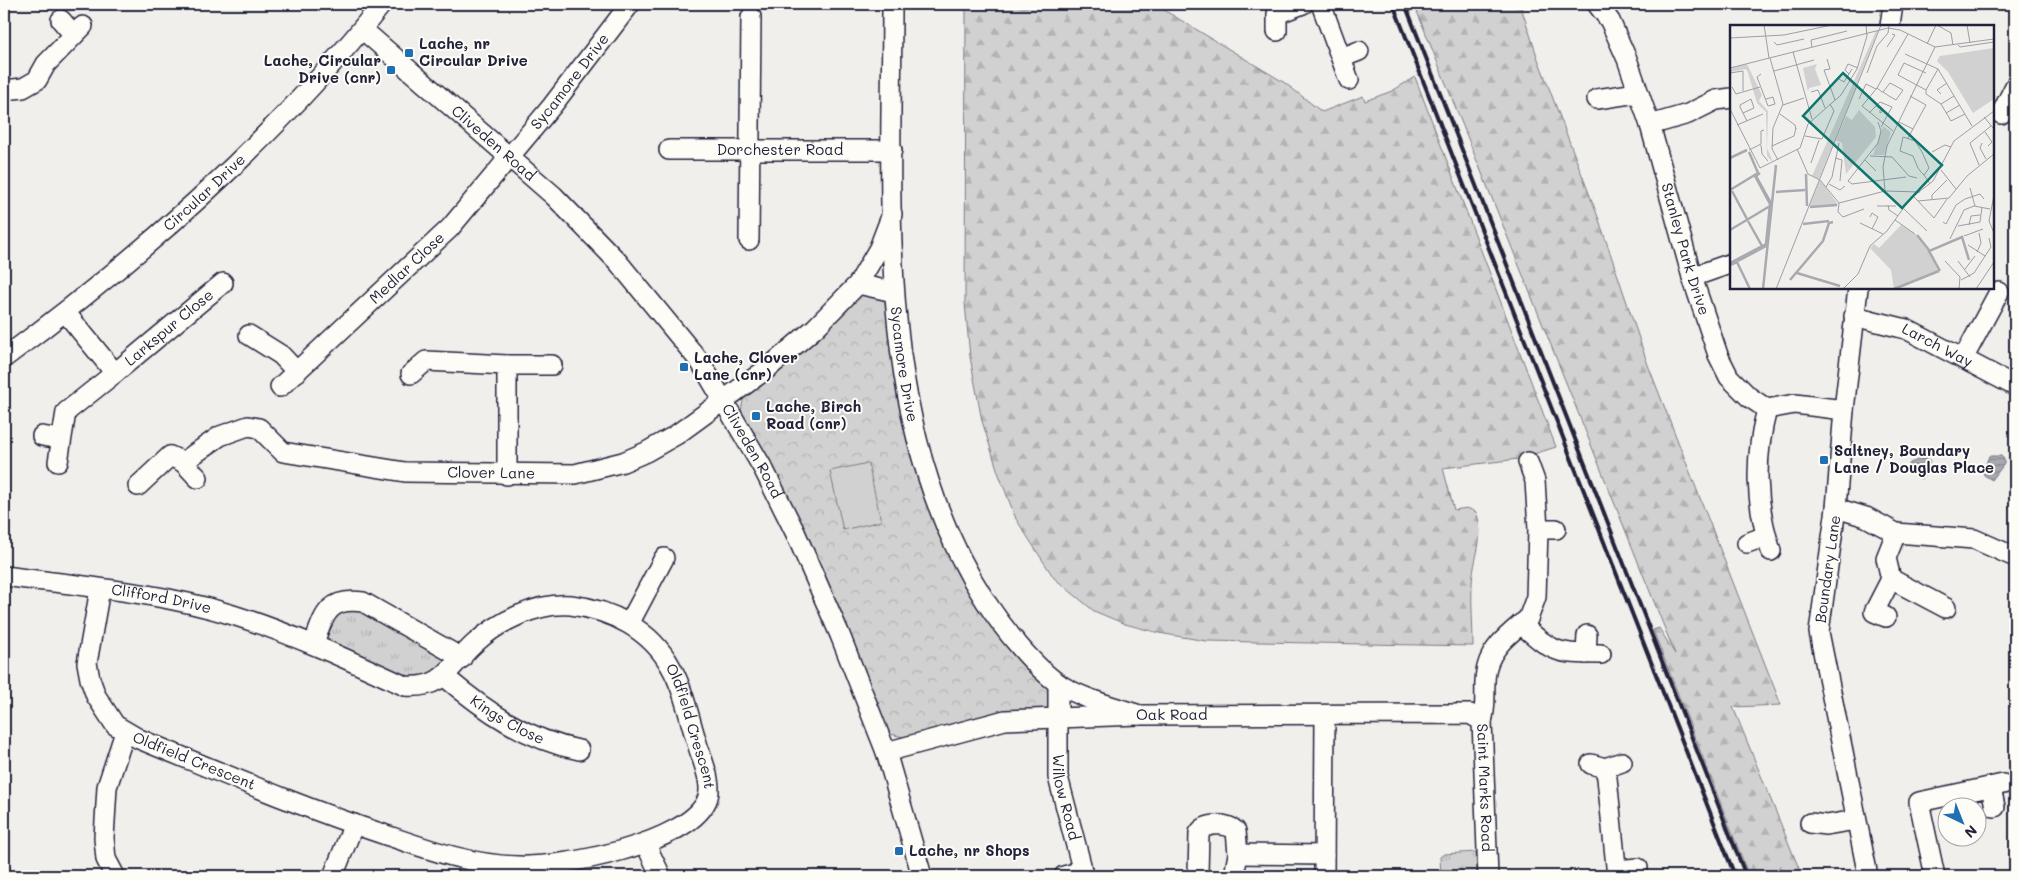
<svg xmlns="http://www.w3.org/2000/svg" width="2019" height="880" font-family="Mali,sans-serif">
	<defs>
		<pattern id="grass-tufts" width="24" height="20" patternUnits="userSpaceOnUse" patternTransform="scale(1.25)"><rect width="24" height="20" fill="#d2d1d1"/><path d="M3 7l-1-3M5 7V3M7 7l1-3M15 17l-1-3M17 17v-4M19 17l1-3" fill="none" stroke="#b4b3b4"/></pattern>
		<pattern id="forest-firs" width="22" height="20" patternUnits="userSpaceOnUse" patternTransform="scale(1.25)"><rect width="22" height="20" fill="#d2d1d1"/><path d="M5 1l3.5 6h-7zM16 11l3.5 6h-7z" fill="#b4b3b4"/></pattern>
		<pattern id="park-crowns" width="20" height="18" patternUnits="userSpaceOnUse" patternTransform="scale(1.25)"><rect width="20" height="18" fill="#d2d1d1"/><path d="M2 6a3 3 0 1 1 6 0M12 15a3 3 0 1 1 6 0" fill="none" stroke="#b4b3b4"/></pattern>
		<pattern id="water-rules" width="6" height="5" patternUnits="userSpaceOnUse" patternTransform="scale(1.25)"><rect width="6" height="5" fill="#a9a9b0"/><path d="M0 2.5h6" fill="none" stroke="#898990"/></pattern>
	</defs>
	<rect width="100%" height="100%" fill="#f0efec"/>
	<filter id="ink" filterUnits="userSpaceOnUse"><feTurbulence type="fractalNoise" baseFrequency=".02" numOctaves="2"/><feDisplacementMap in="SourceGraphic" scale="10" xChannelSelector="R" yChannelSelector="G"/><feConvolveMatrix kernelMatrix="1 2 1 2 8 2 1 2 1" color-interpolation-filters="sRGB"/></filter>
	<g filter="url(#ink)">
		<g fill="url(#grass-tufts)" stroke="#7a7a86">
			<polygon points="356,605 445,658 444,664 436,675 404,679 329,644 324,638 329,616"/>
			<polygon points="1476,852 1477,876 1441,876 1440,857 1444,854"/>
		</g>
		<g fill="url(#forest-firs)" stroke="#7a7a86">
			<path d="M 966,4 L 1154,4 L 1285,83 L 1322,112 L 1363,96 L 1365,101 L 1392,91 L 1415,77 L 1556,447 L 1518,459 L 1443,468 L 1454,510 L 1467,508 L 1476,512 C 1486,537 1473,558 1472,584 C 1471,604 1473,625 1473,646 L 1206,641 L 1159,633 L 1125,624 L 1094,611 L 1054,578 L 1016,519 L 998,472 L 982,421 L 970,357 L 965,303 Z"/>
			<polygon points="1414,4 1520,4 1538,59 1598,217 1648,365 1781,705 1733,707 1802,876 1749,876 1653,630 1659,628 1675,654"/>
		</g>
		<polygon fill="url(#park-crowns)" stroke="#7a7a86" points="869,291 883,292 889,305 927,494 1046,677 1053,702 1045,710 908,738 890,734 884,727 875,698 837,608 766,457 741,411 744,395 854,296"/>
		<polygon fill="#d2d1d1" stroke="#7a7a86" points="868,463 881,521 843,530 830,471"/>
		<g fill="url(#water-rules)" stroke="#737381">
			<polygon points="1989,456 2001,456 2004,459 2004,464 1992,480 1984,475 1983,471"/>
			<path d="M 1926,457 L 1930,461 C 1929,467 1925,476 1921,479 L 1907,468 L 1910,463 Z"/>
		</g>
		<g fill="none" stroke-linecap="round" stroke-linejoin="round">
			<g stroke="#22223b" stroke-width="22">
				<g id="minor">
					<path id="s1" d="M 892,4 C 892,203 872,427 986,602 C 1003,628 1034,667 1059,684 C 1083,699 1112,706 1139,715"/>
					<polyline points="1321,4 1349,80"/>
					<path id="s2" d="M 1597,4 L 1610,21 L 1627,59 L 1650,125 L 1692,277 L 1718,355 L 1729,377 L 1749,397 L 1767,409 L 1795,404 L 1844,410"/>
					<polyline points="61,20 74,35"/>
					<polyline points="1890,26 1893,4"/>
					<path id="s3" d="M 362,29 L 554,196 L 618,262 L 701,363 L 764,470 L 795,532 L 840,635 L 886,752 L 922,876"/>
					<polyline points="1277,31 1277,14 1303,4"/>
					<polyline points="1341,58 1359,51"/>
					<polyline points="4,90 23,88 37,80 46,64 83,26"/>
					<polyline points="1597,99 1637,93"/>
					<polyline points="2001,114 2015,86"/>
					<polyline points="1650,125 1688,114 1716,100 1732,98"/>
					<path id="s4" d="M 669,150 L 892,150"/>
					<polyline points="749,240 751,17"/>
					<polyline points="1692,277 1732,263"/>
					<polyline points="858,284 894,292"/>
					<polyline points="1858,288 1844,410 1836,508 1819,632 1868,876"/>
					<path id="s5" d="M 66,313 L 115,373 L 223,283"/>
					<path id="s6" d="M 1854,316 L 1906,329 L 2015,386"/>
					<polyline points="249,335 281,355 297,372"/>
					<path id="s7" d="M 4,358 C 142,256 275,139 382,4"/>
					<polyline points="1963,359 1999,292"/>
					<polyline points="507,365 552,365"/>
					<polyline points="411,374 426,361 507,365 507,475"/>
					<path id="s8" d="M 280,387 L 450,228 L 552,106 L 630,4"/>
					<path d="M 1767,409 C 1754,459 1755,502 1771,551"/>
					<polyline points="42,436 60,439"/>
					<polyline points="58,462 66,412 115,373"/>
					<polyline points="183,462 198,478"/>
					<path id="s9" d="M 138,486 L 170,456 L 183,462 L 220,436 L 248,426 L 259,428 L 283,452 L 405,472 L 575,474 L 623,462 L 646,452 L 676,435 L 768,368 L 815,328 L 858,284 L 879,248 L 892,214"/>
					<polyline points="1836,508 1866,517 1896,533 1974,539 2015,557"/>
					<polyline points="1538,529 1556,529"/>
					<polyline points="1747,543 1766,536"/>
					<path id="s10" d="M 4,576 C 80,586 159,592 233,615 C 293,634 349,660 405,686 C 444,689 449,667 474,644 C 498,622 537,602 571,605 C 612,610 651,630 671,667 C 684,690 689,718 697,743 C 701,758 714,784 707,800 C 688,844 562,868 518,866 C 470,865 427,849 383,834 C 300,807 220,772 139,739 L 115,725 L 96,696 L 90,679 L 87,663 L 100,589"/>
					<polyline points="1891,579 1946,608"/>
					<polyline points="1886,617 1874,612 1891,579 1886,558 1896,533"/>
					<polyline points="630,622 664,558"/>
					<polyline points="1521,624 1528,619 1536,597 1538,529 1535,481 1528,462"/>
					<path d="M 314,643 C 324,615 328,597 363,602 L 462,658"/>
					<polyline points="1586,654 1587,635"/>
					<path id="s11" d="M 445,677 C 484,710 527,740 579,750"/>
					<path id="s12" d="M 1058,683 L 1058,777 L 1084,876"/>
					<path d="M 1482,721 C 1488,703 1482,684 1487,667 C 1492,648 1507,636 1521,624 C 1553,653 1557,654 1601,654"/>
					<path id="s13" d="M 886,752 L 1005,720 L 1139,715 L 1470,714 L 1482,721 L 1488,876"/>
					<polyline points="1591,764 1605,768 1607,778 1617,876"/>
					<polyline points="1605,768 1622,762"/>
					<polyline points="1991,787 1995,807"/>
					<polyline points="1810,823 1826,825 1856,820"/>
					<polyline points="645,843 661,876"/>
					<polyline points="1238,854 1324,855"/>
					<polyline points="1617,870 1638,868"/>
					<polyline points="115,876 106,859 104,838 107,787 125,732"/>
					<polyline points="333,876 354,824"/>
					<polyline points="1064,876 1083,871"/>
					<path d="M 1200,876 L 1198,874 L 1199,833 C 1206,822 1227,823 1236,831 L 1238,854 L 1234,876"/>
					<polyline points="1324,876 1325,715"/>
					<polyline points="1935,876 1919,802 2003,784"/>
				</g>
			</g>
			<use href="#minor" stroke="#fdfcf7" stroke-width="19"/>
			<g stroke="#22223b" stroke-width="4">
				<polyline points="1393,4 1735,876"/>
				<polyline points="1405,4 1746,876"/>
			</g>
		</g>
	</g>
	<g fill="#1f6fb2" stroke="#fdfcf7" stroke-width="2">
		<rect x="404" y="48" width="10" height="10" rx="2.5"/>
		<rect x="386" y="65" width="10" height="10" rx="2.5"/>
		<rect x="679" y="362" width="10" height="10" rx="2.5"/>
		<rect x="751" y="411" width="10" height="10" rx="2.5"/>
		<rect x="1819" y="455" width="10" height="10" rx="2.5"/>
		<rect x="894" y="846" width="10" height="10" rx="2.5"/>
	</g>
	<g text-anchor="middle" stroke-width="4" stroke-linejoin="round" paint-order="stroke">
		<g font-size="15" font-weight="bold" fill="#22223b" stroke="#fdfcf7" text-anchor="start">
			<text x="419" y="49">Lache, nr<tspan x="419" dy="17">Circular Drive</tspan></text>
			<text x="381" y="66" text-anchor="end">Lache, Circular<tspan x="381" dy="17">Drive (cnr)</tspan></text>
			<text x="694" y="363">Lache, Clover<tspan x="694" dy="17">Lane (cnr)</tspan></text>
			<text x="766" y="412">Lache, Birch<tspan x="766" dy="17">Road (cnr)</tspan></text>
			<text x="1834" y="456">Saltney, Boundary<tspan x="1834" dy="17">Lane / Douglas Place</tspan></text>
			<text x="909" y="856">Lache, nr Shops</text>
		</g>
		<g font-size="15" fill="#22223b" stroke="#fdfcf7">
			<text dy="5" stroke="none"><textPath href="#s8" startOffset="422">Sycamore Drive</textPath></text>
			<text dy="5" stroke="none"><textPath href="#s3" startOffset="174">Cliveden Road</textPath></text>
			<text dy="5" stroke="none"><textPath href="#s4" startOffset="111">Dorchester Road</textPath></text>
			<text dy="5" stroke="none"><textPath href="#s7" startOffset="260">Circular Drive</textPath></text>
			<text dy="5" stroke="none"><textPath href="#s2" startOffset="262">Stanley Park Drive</textPath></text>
			<text dy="5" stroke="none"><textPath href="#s8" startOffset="174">Medlar Close</textPath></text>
			<text dy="5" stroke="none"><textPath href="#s5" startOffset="148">Larkspur Close</textPath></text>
			<text dy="5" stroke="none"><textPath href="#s6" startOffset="89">Larch Way</textPath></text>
			<text dy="5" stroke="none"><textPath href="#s1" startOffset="361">Sycamore Drive</textPath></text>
			<text dy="5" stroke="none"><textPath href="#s3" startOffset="579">Cliveden Road</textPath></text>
			<text dy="5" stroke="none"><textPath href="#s9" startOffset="388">Clover Lane</textPath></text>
			<text transform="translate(1828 569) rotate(-82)" y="5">Boundary Lane</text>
			<text dy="5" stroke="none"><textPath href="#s10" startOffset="159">Clifford Drive</textPath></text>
			<text dy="5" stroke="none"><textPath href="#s13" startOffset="290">Oak Road</textPath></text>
			<text dy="5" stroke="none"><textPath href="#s11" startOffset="76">Kings Close</textPath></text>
			<text dy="5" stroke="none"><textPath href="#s10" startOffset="796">Oldfield Crescent</textPath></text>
			<text transform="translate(194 761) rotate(22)" y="5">Oldfield Crescent</text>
			<text dy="5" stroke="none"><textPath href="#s13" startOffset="669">Saint Marks Road</textPath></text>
			<text dy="5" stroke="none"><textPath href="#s12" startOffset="115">Willow Road</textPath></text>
		</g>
	</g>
	<g transform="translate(1730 25)">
		<rect width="264" height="264" fill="#f0efec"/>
		<path d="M 17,39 L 32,70 L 29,76 L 38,86 L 37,123 L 43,137 L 37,131 L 36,87 L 27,78 L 18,48 L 16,44 L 0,47 L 0,43 ZM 90,155 L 107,178 L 108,180 L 79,182 ZM 171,200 L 191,213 L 210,246 L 164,264 L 161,245 L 140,223 L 144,219 L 149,223 Z" fill="#d2d1d1"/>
		<path d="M 146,6 L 148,6 L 89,154 L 82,151 ZM 129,85 L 145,102 L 146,112 L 116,149 L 112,118 L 106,115 L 116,91 L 122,95 Z" fill="#d2d1d1"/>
		<path d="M 264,23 L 264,74 L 243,88 L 218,47 L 207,36 L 210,31 ZM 87,39 L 85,44 L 91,60 L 79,63 L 78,67 L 73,43 ZM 153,101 L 161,107 L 154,130 L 143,130 Z" fill="#d2d1d1"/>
		<path fill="none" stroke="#a9a9b0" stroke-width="2.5" d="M 0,133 L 17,125M 30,148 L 26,151 L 41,178M 76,149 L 77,181M 0,165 L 28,148 L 19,127M 2,166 L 17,194M 46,167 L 75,165M 80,182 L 107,180M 18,196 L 32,221M 73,199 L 99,196M 0,205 L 40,181M 187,210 L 199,225M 8,236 L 38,220M 0,238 L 36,219 L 40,179 L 25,151M 0,240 L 7,237 L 20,264M 210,246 L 199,226 L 232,212 L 239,235M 67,248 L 110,261M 60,255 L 93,216 L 99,198 L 103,197M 33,264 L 46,140M 164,264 L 209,246"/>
		<path fill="none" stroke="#9e9da5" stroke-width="1" d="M 34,0 L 39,33M 207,0 L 221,8 L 223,20M 237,0 L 240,18M 0,13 L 54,10 L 102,0M 44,17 L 47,20 L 74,14M 197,19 L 206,0M 228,20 L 230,22 L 264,17M 82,22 L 81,15 L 117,6M 157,22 L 165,10 L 162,9M 63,27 L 82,94M 175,29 L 208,44 L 242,101M 40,33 L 53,79 L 43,103 L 42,124 L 48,135M 97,34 L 100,44 L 94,45 L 105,75M 0,43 L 158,3 L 170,5 L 205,22 L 264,14M 44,46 L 84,35M 0,48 L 13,46 L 13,66M 137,48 L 147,21 L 158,8 L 159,0M 31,49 L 27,52 L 38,81 L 45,79 L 43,72 L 36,74M 119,49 L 115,45 L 118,39 L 128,43M 109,54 L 114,57 L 122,44M 2,62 L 6,69 L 30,62M 147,63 L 152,67 L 153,67 L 159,71 L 166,75 L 173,65 L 160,58 L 153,67M 196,65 L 168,50 L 174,38 L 196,48M 196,65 L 196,69 L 211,79 L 221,96 L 235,89M 196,65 L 208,44M 81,67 L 88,65 L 95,83M 211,69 L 207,65 L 217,58M 129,74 L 136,59 L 146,64M 211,79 L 224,71M 53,80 L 74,73M 146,81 L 153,86 L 150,88 L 150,85M 0,84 L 30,143 L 70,123 L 78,99 L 111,70 L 127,44 L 137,11 L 136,0M 13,88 L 24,83 L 21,74 L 10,80 L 10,82 L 17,96M 139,88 L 150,77 L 162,82 L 151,102M 216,88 L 230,80M 50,89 L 65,100 L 66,104M 254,92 L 264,104M 148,97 L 151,106 L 148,118 L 118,156 L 122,159 L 176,152M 169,97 L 183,104M 7,100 L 33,89M 163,106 L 132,81 L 147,63 L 178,9M 255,107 L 262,117 L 258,121M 75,111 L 92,114 L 104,86 L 100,79M 178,113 L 196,80 L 180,71M 252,118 L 250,123 L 256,134M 31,120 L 32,129 L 38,136M 42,121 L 64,111 L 66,103M 67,124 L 78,149 L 90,155 L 109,178M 19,125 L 31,119 L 31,106 L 34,105M 202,127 L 215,120 L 221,122M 140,131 L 162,132 L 179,151 L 187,153M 105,133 L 112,135 L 110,156M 135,135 L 146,146M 81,138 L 89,115M 249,140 L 240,118 L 261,101M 211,145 L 226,164M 194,150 L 199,143 L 192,127 L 185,116 L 173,112 L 170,126 L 183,131 L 188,143 L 191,147 L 194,150 L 200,159M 99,159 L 110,165 L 115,161M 96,162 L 102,152 L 109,118M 240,163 L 245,181M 155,166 L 153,142 L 157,121 L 205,22M 264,170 L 259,196 L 264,208M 183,171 L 188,176 L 219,173 L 237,151 L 264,129M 187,175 L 204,193 L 217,174M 202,175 L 202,170 L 217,155M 109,178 L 155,166 L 190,167M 109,178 L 108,187 L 113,192 L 134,184M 158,180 L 159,185 L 168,191M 147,181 L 166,181M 173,183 L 197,206M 140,192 L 142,188 L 148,192 L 142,204M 165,195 L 185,209M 213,197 L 216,199 L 226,180 L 235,174 L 250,169 L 254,174M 130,198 L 153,209M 239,200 L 241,191 L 250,190M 228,201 L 250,197 L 252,182M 234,211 L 253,204M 220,214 L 234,185 L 244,181 L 260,184M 238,220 L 255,231M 247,227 L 251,218 L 249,208M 215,236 L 230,252 L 229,264M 228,236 L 240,252M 235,244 L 245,231M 231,255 L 244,248 L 261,222 L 259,213M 46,264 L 151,0M 113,264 L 128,249 L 140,221 L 157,206 L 180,174 L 203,156 L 224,116 L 264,86M 246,264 L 264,237"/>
		<path fill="#0f766e" fill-opacity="0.15" stroke="#0f766e" stroke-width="2.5" d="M 113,48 L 212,140 L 172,183 L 73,91 Z"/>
		<rect width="264" height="264" fill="none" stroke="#22223b" stroke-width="2.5"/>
	</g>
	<rect width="2019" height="880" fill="none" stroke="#fdfcf7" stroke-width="20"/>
	<rect x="10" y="10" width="1999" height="860" fill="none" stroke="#22223b" stroke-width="2" filter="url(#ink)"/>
	<g transform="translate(1962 822) rotate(137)"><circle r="24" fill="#fdfcf7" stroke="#a5a5ac"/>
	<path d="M0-4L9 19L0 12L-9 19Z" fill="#1f6fb2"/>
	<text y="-8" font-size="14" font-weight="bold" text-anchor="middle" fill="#22223b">N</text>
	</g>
</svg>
